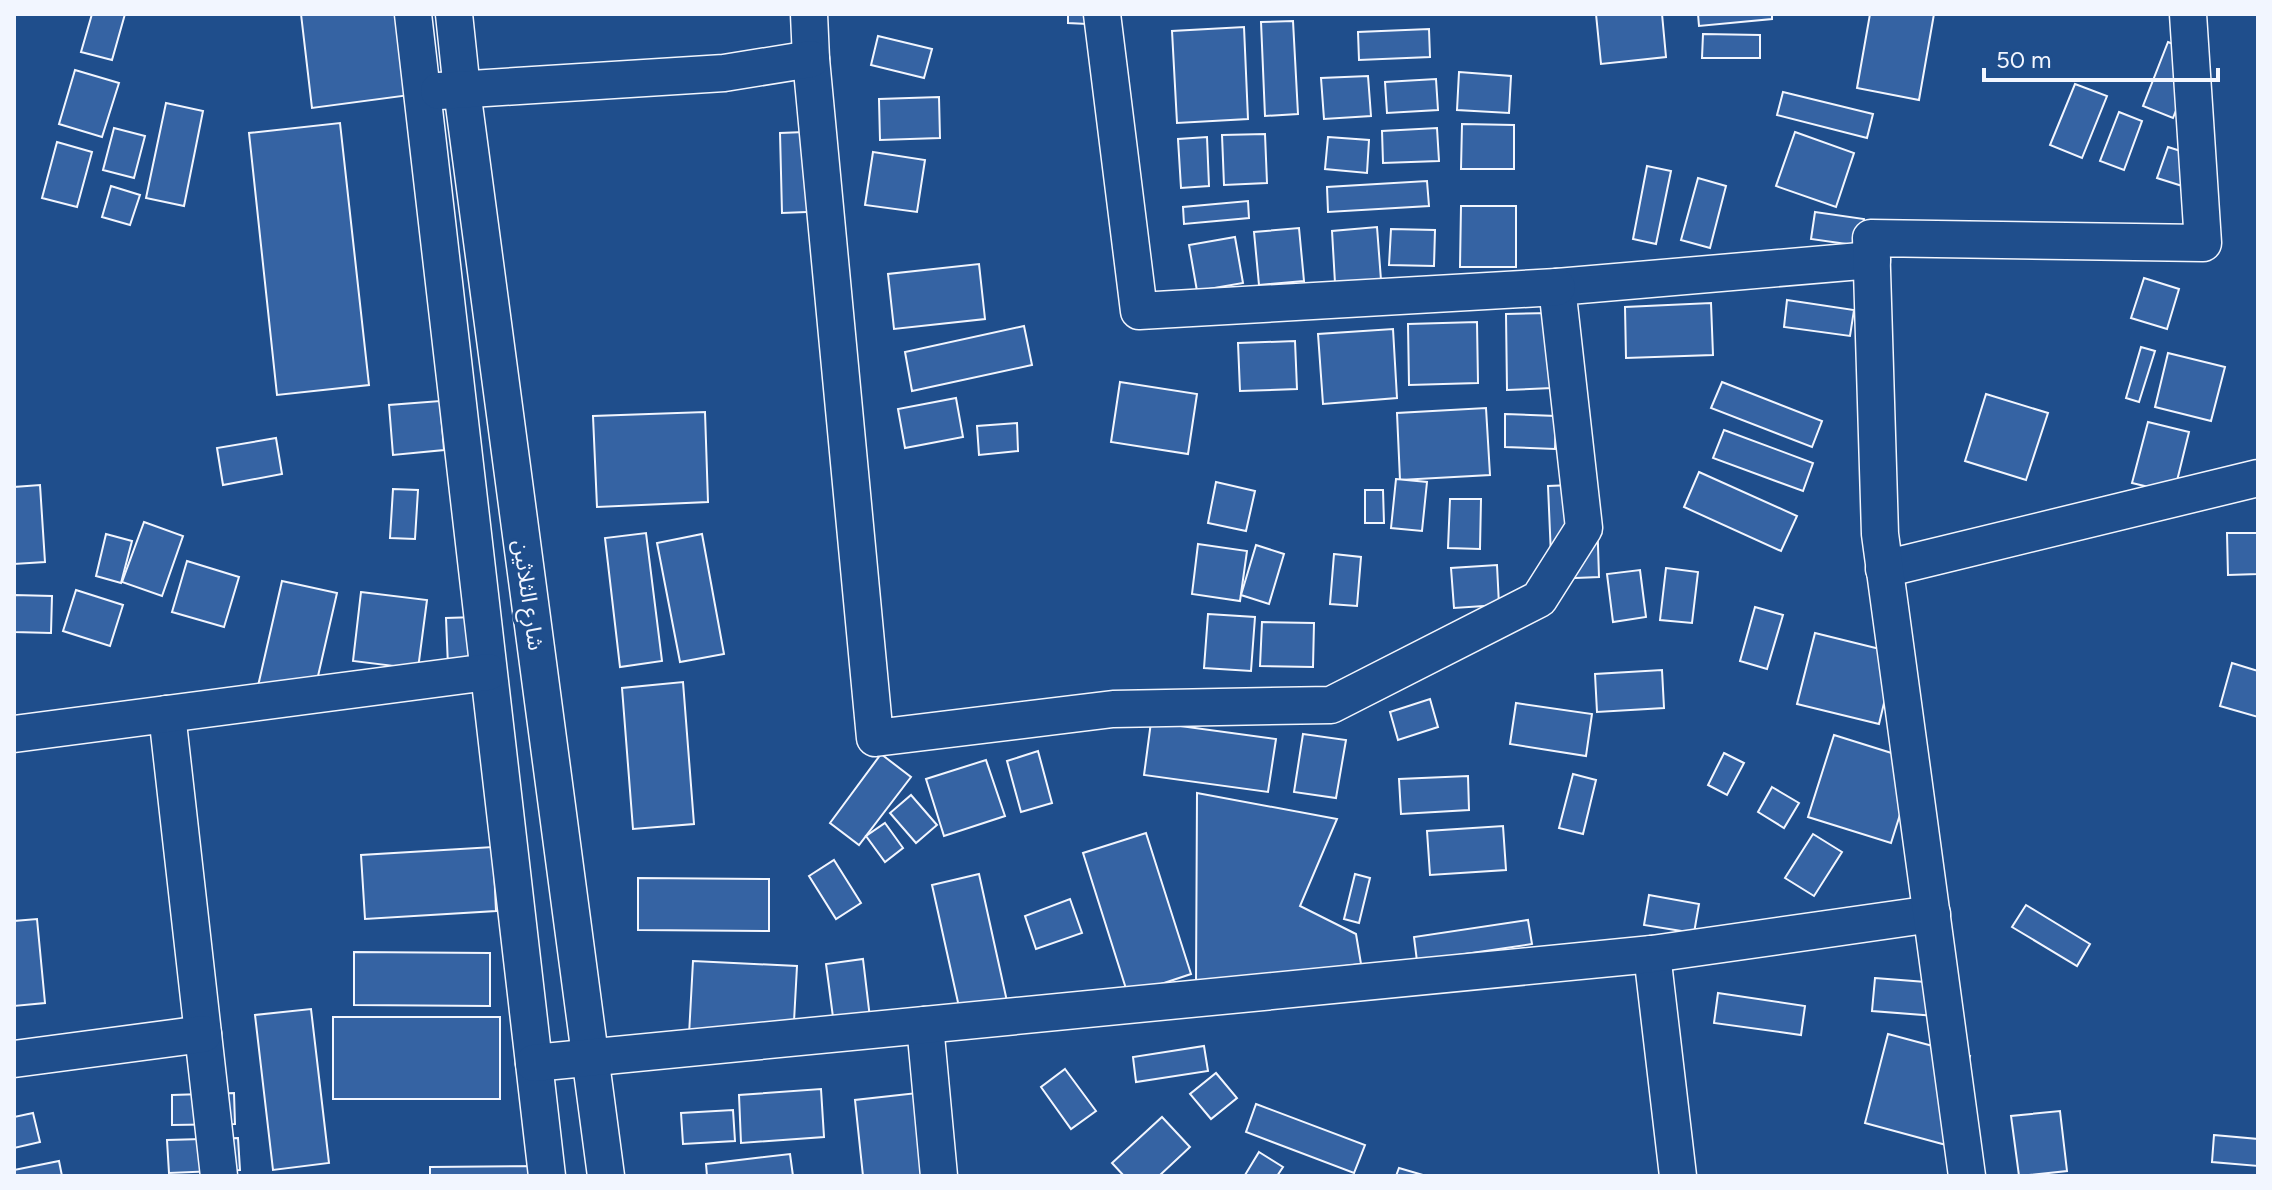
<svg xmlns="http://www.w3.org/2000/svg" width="2272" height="1190" font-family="Figtree,'Noto Sans Arabic',sans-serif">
	<rect width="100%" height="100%" fill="#1f4e8c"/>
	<g fill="#3563a3" stroke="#f2f6ff" stroke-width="2">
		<polygon points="92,14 125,14 112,60 81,52"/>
		<polygon points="301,14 400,14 410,95 312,108"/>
		<polygon points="1068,14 1087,14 1087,24 1068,23"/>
		<polygon points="1596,14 1662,14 1666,57 1601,64"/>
		<polygon points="1698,14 1772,14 1772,19 1699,26"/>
		<polygon points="1870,14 1934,14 1919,100 1857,88"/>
		<polygon points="1293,21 1298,114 1265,116 1261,22"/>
		<polygon points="1244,27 1248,119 1177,123 1172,31"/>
		<polygon points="1429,29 1430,57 1359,60 1358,32"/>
		<polygon points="1703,34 1760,35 1760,58 1702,58"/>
		<polygon points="878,36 932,49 924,78 871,65"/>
		<polygon points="2168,42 2198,54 2173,118 2143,106"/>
		<polygon points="75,70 119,83 102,137 59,124"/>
		<polygon points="1459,72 1511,76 1509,113 1457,110"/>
		<polygon points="1368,76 1371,116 1324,119 1321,78"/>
		<polygon points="1436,79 1438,110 1387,113 1385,82"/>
		<polygon points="2075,84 2107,96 2082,158 2050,145"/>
		<polygon points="1783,92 1873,114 1867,138 1777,115"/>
		<polygon points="939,97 940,138 880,140 879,99"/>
		<polygon points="166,103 203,111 184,206 146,198"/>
		<polygon points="2119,112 2142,121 2124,170 2100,161"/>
		<polygon points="340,123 369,385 277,395 249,133"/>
		<polygon points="1462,124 1514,125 1514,169 1461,169"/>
		<polygon points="114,128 145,136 134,178 103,170"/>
		<polygon points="1437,128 1439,161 1383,163 1382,131"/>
		<polygon points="830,131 832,211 782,213 780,133"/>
		<polygon points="1795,132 1854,153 1836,207 1776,186"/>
		<polygon points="1265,134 1267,183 1224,185 1222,135"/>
		<polygon points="1207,137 1209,186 1181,188 1178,139"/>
		<polygon points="1328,137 1369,140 1367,173 1325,169"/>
		<polygon points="57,142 92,152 77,207 42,198"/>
		<polygon points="2168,147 2209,160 2198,191 2157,178"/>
		<polygon points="873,152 925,160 917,212 865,205"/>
		<polygon points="1647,166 1671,171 1656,244 1633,239"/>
		<polygon points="1698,178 1726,186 1710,248 1681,240"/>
		<polygon points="1427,181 1429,206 1328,212 1327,187"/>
		<polygon points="111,186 140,195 130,225 102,217"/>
		<polygon points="1248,201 1249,218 1184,224 1183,207"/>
		<polygon points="1461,206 1516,206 1516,267 1460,267"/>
		<polygon points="1815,212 1864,219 1861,246 1811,239"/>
		<polygon points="1377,227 1381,280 1335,283 1332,231"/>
		<polygon points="1299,228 1304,281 1259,285 1254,232"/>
		<polygon points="1391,229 1435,230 1434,266 1389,265"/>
		<polygon points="1235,237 1243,283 1197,291 1189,245"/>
		<polygon points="979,264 985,319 894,329 888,274"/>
		<polygon points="2144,278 2179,289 2167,329 2131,318"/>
		<polygon points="1787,300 1854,310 1850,336 1784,327"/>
		<polygon points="1711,303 1713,355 1626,358 1625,307"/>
		<polygon points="1551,313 1552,388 1507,390 1506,314"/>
		<polygon points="1477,322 1478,383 1409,385 1408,324"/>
		<polygon points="1024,326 1032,365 912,391 905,352"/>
		<polygon points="1393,329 1397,398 1323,404 1318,334"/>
		<polygon points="1295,341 1297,389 1240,391 1238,343"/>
		<polygon points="2141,347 2155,351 2139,402 2126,398"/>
		<polygon points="2168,353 2225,367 2211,421 2155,407"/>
		<polygon points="1120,382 1197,394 1188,454 1111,442"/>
		<polygon points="1722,382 1822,421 1812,447 1711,408"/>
		<polygon points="1986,394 2048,413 2026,480 1965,461"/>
		<polygon points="956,398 963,437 905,448 898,409"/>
		<polygon points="440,401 444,450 393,455 389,405"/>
		<polygon points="1486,408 1490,475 1400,480 1397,413"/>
		<polygon points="705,412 708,502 597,507 593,416"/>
		<polygon points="1505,414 1556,416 1555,449 1505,447"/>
		<polygon points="2148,422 2189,432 2174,493 2132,483"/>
		<polygon points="1017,423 1018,451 979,455 977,426"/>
		<polygon points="1724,430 1813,463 1803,491 1713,458"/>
		<polygon points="276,438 282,474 223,485 217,448"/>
		<polygon points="1699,472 1797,516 1781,551 1684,507"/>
		<polygon points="1396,479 1427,482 1422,531 1391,528"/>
		<polygon points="1216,482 1255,491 1246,531 1208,523"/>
		<polygon points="1596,484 1599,577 1552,579 1548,486"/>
		<polygon points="40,485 45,562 14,564 14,487"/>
		<polygon points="393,489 418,490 415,539 390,538"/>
		<polygon points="1365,490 1383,490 1384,523 1365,523"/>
		<polygon points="1450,499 1481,499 1480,549 1448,548"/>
		<polygon points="144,522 183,536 162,596 122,582"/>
		<polygon points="646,533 662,661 620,667 605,538"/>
		<polygon points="2227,533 2258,533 2258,574 2228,575"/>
		<polygon points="106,534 132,541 121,583 96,576"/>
		<polygon points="702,534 724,654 680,662 657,543"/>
		<polygon points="1198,544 1247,551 1240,601 1192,594"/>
		<polygon points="1256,545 1284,554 1269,604 1241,595"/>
		<polygon points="1334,554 1361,557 1357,606 1330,604"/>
		<polygon points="187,561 239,577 224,627 172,612"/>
		<polygon points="1497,565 1499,605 1454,608 1451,568"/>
		<polygon points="1666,568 1698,572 1692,623 1660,620"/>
		<polygon points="1640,570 1646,617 1613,622 1607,574"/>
		<polygon points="282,581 337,593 313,698 258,686"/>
		<polygon points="76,590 123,605 110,646 63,631"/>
		<polygon points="361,592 427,600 418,669 353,661"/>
		<polygon points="14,595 52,596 51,633 14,632"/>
		<polygon points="1755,607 1783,615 1767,669 1740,661"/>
		<polygon points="1208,614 1255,617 1251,671 1204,668"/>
		<polygon points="476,617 478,664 448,666 446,618"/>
		<polygon points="1262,622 1314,623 1313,667 1260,666"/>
		<polygon points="1815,633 1896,653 1879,724 1797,704"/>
		<polygon points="2232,663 2258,671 2258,717 2220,706"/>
		<polygon points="1662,670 1664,708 1597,712 1595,674"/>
		<polygon points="683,682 694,824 633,829 622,688"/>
		<polygon points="1430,699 1438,727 1398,740 1390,712"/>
		<polygon points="1516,703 1592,714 1586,756 1510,744"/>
		<polygon points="1151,722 1276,739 1268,792 1144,775"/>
		<polygon points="1303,734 1346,740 1336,798 1294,792"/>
		<polygon points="1834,735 1917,761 1891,843 1808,817"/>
		<polygon points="1038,751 1052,803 1021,812 1007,761"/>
		<polygon points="1724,753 1744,763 1727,795 1708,785"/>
		<polygon points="881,754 911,777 859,845 830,823"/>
		<polygon points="986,760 1005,816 944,836 926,779"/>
		<polygon points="1573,774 1596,780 1583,834 1559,828"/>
		<polygon points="1468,776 1469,810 1401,814 1399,779"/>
		<polygon points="1772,787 1799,803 1784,828 1758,812"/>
		<polygon points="1197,793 1337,819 1300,906 1356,934 1361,964 1196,984"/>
		<polygon points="911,795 937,825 916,843 890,813"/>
		<polygon points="885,823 903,848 885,862 866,836"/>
		<polygon points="1503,826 1506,870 1430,875 1427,831"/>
		<polygon points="1146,833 1191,974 1128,995 1083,853"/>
		<polygon points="1813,834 1842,852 1814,896 1785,878"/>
		<polygon points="493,847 496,911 365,919 361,855"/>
		<polygon points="834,860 861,903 836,919 809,876"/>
		<polygon points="979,874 1010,1015 963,1025 932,885"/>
		<polygon points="1355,874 1370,878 1359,923 1344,919"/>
		<polygon points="638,878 769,879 769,931 638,930"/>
		<polygon points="1649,895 1699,904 1694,933 1644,925"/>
		<polygon points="1070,899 1082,933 1036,949 1025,916"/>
		<polygon points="2026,905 2090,944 2077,966 2012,927"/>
		<polygon points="37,919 45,1003 14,1006 14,921"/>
		<polygon points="1528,920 1532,944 1417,961 1414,937"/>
		<polygon points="354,952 490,953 490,1006 354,1005"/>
		<polygon points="863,959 872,1035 836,1040 826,964"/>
		<polygon points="693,961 797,966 793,1040 689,1035"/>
		<polygon points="1875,978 1951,984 1949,1017 1872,1011"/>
		<polygon points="1718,993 1805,1006 1801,1035 1714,1023"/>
		<polygon points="311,1009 329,1163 273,1170 255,1015"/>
		<rect x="333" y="1017" width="167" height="82"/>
		<polygon points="1888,1034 1970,1056 1946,1145 1865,1123"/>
		<polygon points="1204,1046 1208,1071 1136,1082 1133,1057"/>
		<polygon points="1065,1069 1096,1111 1071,1129 1041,1087"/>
		<polygon points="1216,1073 1237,1098 1211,1119 1190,1094"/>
		<polygon points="821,1089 824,1137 741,1143 739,1095"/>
		<polygon points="935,1091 944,1176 863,1176 855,1100"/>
		<polygon points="234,1093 235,1124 172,1125 172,1095"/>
		<polygon points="1256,1104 1365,1145 1354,1173 1246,1132"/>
		<polygon points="733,1110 735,1141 683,1144 681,1113"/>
		<polygon points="2060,1111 2067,1171 2019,1176 2011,1116"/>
		<polygon points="33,1113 40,1142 14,1148 14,1117"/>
		<polygon points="1162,1117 1190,1147 1159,1176 1124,1176 1112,1163"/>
		<polygon points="2214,1135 2258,1139 2258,1166 2212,1162"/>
		<polygon points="238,1138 240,1170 169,1173 167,1140"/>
		<polygon points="1259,1152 1283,1167 1277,1176 1245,1175"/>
		<polygon points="790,1154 793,1176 707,1176 706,1164"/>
		<polygon points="59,1161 62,1176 15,1176 14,1170"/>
		<polygon points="552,1166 552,1176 430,1176 430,1167"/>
		<polygon points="1399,1168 1423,1175 1423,1176 1396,1176"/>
	</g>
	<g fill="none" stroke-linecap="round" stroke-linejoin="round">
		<g stroke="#f2f6ff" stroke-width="39">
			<g id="minor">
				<polyline points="413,14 547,1176"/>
				<polyline points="454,14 462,90 606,1176"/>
				<polyline points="809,14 811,59 875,738 1113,709 1331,705 1539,599 1584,528 1557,287 1872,260"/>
				<polyline points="1102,14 1139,311 1557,287"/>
				<polyline points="439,91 724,73 811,59"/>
				<polyline points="1884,569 2258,478"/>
				<polyline points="167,714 219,1176"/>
				<polyline points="14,734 488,672"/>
				<polyline points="1652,954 1678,1176"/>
				<polyline points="925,1025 939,1176"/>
				<polyline points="14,1059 203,1034"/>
				<polyline points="534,1063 1652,954 1932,914"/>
				<polyline points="1967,1176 1880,534 1871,238 2203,243 2188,14"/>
			</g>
		</g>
		<use href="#minor" stroke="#1f4e8c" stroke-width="36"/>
	</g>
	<g text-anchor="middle" stroke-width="6" stroke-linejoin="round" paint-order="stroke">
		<g font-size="22" fill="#f2f6ff" stroke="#1f4e8c">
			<text transform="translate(529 595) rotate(82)" y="8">شارع الثلاثين</text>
		</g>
	</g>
	<rect width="2272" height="1190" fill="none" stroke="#f2f6ff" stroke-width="32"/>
	<path d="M1984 68v12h234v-12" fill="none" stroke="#f2f6ff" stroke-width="4"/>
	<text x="1996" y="68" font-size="24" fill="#f2f6ff" stroke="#1f4e8c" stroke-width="6" paint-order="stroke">50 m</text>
</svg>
